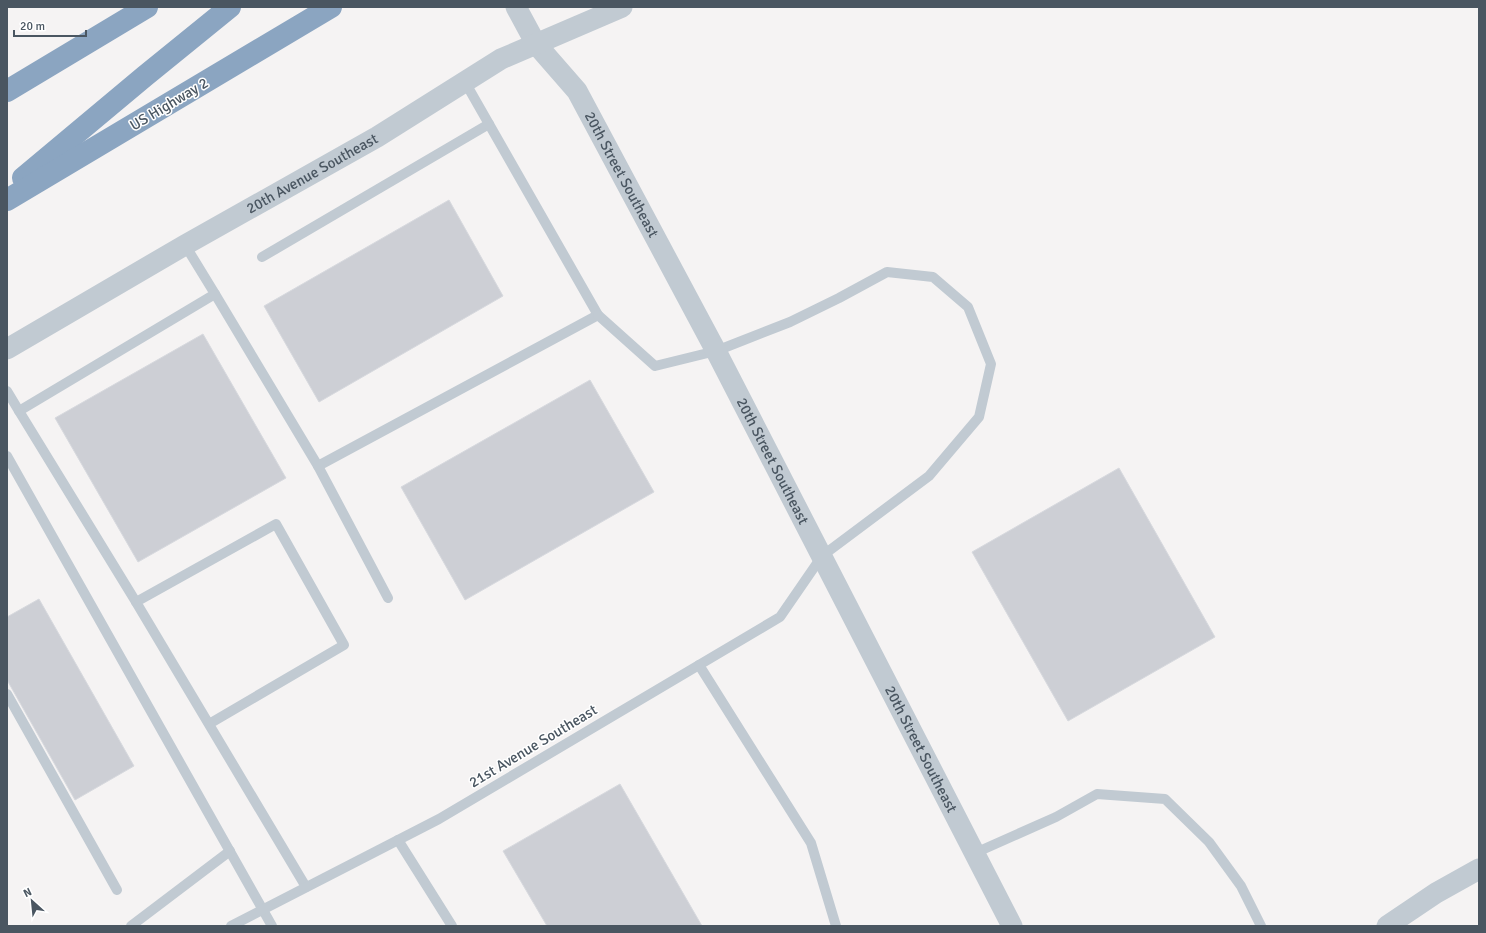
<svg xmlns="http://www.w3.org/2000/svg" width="1486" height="933" font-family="Signika,sans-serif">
	<rect width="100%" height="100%" fill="#f5f3f3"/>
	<g fill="#cdcfd5" stroke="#d7d9de">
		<polygon points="449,200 503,296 319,402 264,306"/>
		<polygon points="203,334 286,478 138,562 55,418"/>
		<polygon points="590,380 654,492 465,600 401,487"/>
		<polygon points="1119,468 1215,637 1068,721 972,552"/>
		<polygon points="39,599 134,766 75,800 7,680 7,617"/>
		<polygon points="620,784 702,926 547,926 503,851"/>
	</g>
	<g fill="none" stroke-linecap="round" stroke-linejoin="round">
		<g stroke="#c1cad2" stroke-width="10">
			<polyline points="262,257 489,124"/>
			<polyline points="215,294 318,466 388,598"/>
			<polyline points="7,391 19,411 215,294 185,245"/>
			<polyline points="19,411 136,602"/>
			<polyline points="7,456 272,926"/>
			<polyline points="318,466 598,315 465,82"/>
			<polyline points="699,665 811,843 836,926"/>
			<polyline points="7,694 117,890"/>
			<path d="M 209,724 L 344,645 L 276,524 L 136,602 C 193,697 250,792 306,887"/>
			<polyline points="398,840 452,926"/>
			<polyline points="975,853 1056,817 1097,794 1165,799 1209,842 1241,886 1261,926"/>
			<polyline points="131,926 230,851"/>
			<polyline points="231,926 439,819 780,617 822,556 929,476 979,417 991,364 968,307 933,277 887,272 839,298 790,322 716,351 655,366 598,315"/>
		</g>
		<g stroke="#c1cad2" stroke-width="21">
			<path id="s1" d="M 516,7 L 536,44 L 577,91 L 716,351 L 1012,926"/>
			<path id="s2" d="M 7,349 L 185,245 L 377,137 L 501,59 L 622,7"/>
			<polyline points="1387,926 1436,893 1479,869"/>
		</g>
		<g stroke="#8ba5c1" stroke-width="22">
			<polyline points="7,91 147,7"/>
			<polyline points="23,178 145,76 230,7"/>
			<polyline points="7,200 331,7"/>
		</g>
	</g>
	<g text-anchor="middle" stroke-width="3" stroke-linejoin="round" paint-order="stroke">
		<g font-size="15" fill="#4a5661" stroke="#fff">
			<text transform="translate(169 104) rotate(-31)" y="5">US Highway 2</text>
			<text dy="5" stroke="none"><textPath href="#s2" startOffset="352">20th Avenue Southeast</textPath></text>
			<text dy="5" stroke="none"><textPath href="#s1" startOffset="199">20th Street Southeast</textPath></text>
			<text dy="5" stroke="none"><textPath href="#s1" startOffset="523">20th Street Southeast</textPath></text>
			<text transform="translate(533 746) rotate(-31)" y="5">21st Avenue Southeast</text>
			<text dy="5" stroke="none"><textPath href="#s1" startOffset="847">20th Street Southeast</textPath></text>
		</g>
	</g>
	<rect width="1486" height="933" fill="none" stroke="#4a5661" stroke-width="16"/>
	<g transform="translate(32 901) rotate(333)" stroke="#ffffff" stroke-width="3" paint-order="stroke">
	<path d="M0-3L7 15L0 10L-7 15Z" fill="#4a5661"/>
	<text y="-6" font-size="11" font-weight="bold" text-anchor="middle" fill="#4a5661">N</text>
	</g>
	<path d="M14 30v6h72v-6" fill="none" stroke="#4a5661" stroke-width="2"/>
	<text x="20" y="30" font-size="12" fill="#4a5661" stroke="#ffffff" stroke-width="3" paint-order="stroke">20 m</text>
</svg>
